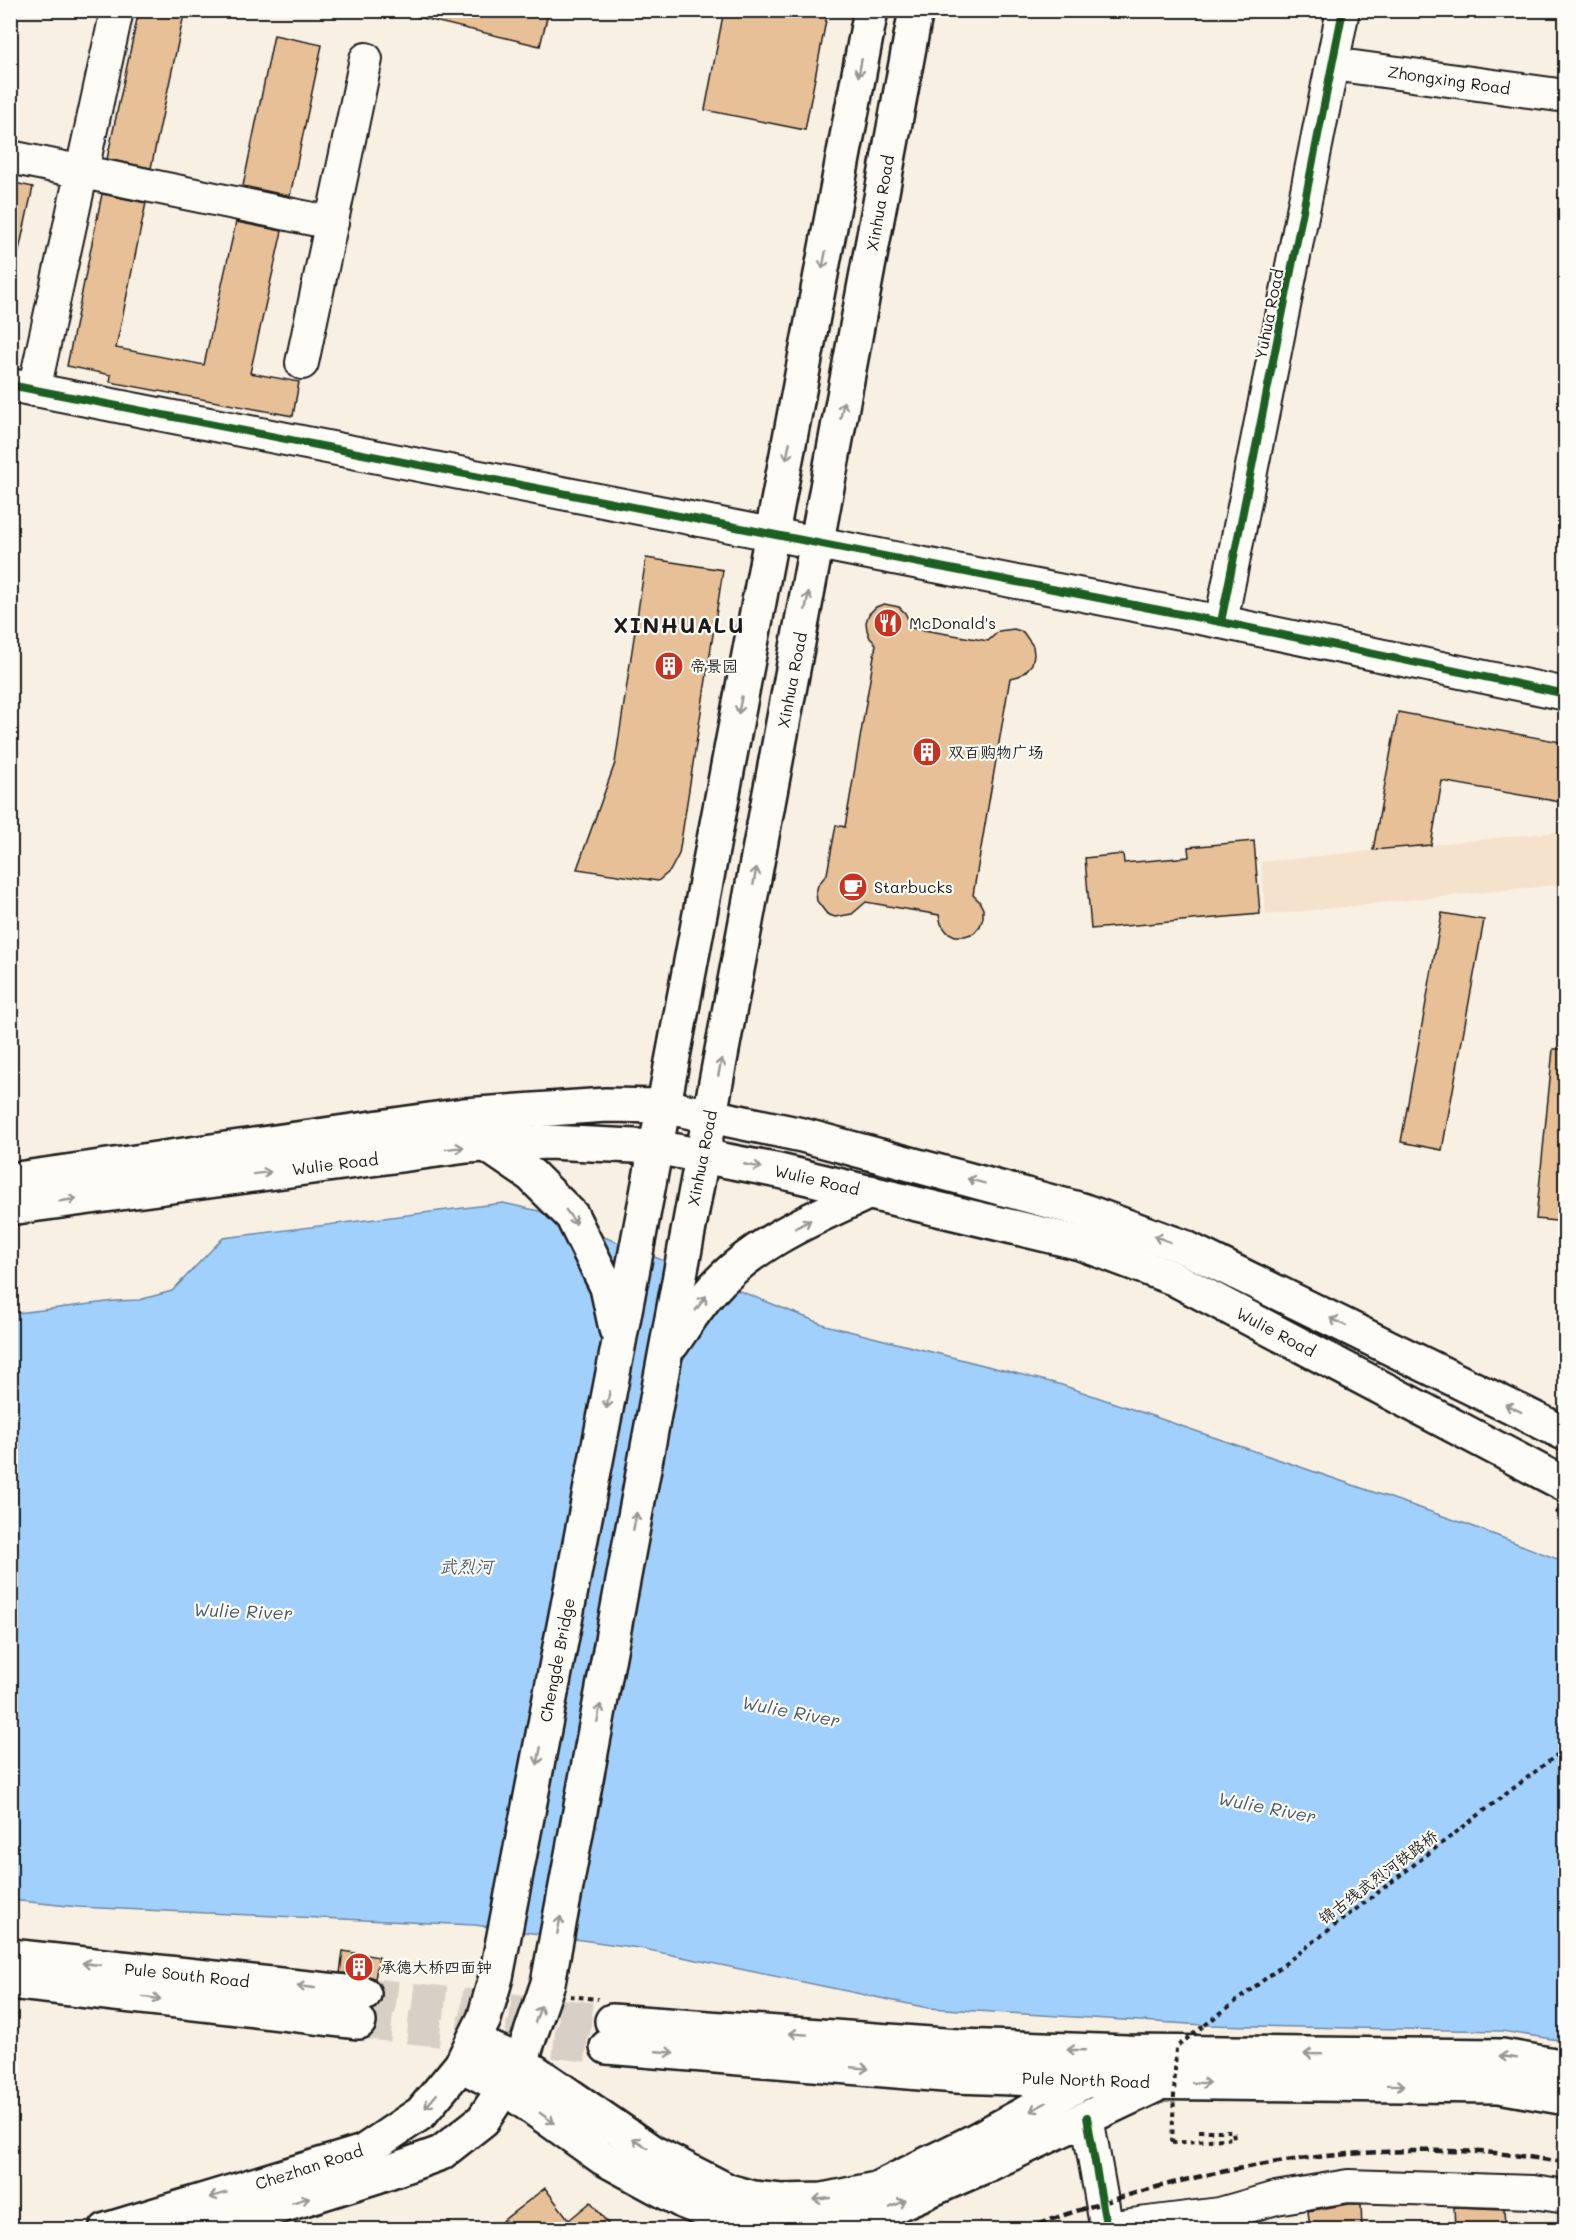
<svg xmlns="http://www.w3.org/2000/svg" width="1576" height="2240" font-family="Mali,'LXGW WenKai TC',sans-serif">
	<rect width="100%" height="100%" fill="#f9f0e4"/>
	<filter id="ink" filterUnits="userSpaceOnUse"><feTurbulence type="fractalNoise" baseFrequency=".0167" numOctaves="2"/><feDisplacementMap in="SourceGraphic" scale="12" xChannelSelector="R" yChannelSelector="G"/><feConvolveMatrix kernelMatrix="1 2 1 2 8 2 1 2 1" color-interpolation-filters="sRGB"/></filter>
	<g filter="url(#ink)">
		<polygon fill="#f4e2cd" points="1565,831 1565,884 1266,915 1261,862"/>
		<polygon fill="#a2d0fd" stroke="#6c88a3" stroke-width="1.5" points="503,1203 539,1211 825,1325 1062,1385 1469,1525 1565,1562 1565,2041 1502,2031 1205,2025 928,2008 639,1948 475,1925 78,1907 11,1900 10,1314 115,1301 139,1300 172,1291 223,1238"/>
		<g fill="#e7c097" stroke="#1c1c1c" stroke-width="1.5">
			<polygon points="139,10 185,10 151,168 107,159"/>
			<polygon points="418,10 549,10 540,46 417,17"/>
			<polygon points="724,10 828,10 805,130 705,110"/>
			<polygon points="274,35 322,45 290,196 243,186"/>
			<polygon points="10,182 33,187 18,255 10,254"/>
			<polygon points="102,194 146,203 116,348 204,365 236,222 282,231 250,373 299,382 293,416 110,382 111,375 67,366"/>
			<polygon points="646,558 723,570 679,854 670,871 658,881 577,869 615,763"/>
			<polygon points="884,604 899,607 905,613 912,628 988,641 999,631 1014,629 1023,632 1033,646 1034,655 1032,664 1026,671 1019,676 1010,678 973,895 979,901 983,909 983,918 980,926 974,933 965,936 955,936 947,932 941,924 939,915 866,902 852,914 835,917 827,914 817,901 816,893 818,885 827,874 836,825 845,827 876,644 870,638 867,630 866,622 869,614 876,607"/>
			<polygon points="1398,712 1566,743 1566,803 1442,781 1431,845 1373,850"/>
			<polygon points="1254,841 1260,914 1091,929 1085,858 1123,854 1124,863 1189,857 1188,847"/>
			<polygon points="1442,913 1484,920 1442,1150 1401,1142"/>
			<polygon points="1553,1049 1566,1049 1566,1222 1536,1219"/>
			<polygon points="343,1951 379,1957 375,1979 366,1975 340,1973"/>
			<polygon points="545,2188 569,2220 591,2202 612,2229 492,2229"/>
			<polygon points="1349,2204 1361,2204 1362,2229 1310,2229 1308,2211"/>
			<polygon points="1454,2207 1504,2209 1505,2229 1455,2229"/>
		</g>
		<g fill="none" stroke-linecap="round" stroke-linejoin="round">
			<g stroke="#d8d0c6" stroke-width="33" stroke-dasharray="33 16" stroke-linecap="butt">
				<polyline points="364,1994 612,2021"/>
				<polyline points="359,2022 607,2047"/>
			</g>
			<g stroke="#1c1c1c" stroke-width="36">
				<g id="minor">
					<polyline points="1332,64 1566,96"/>
					<polyline points="10,157 332,223"/>
					<polyline points="302,363 366,59"/>
					<polyline points="10,385 1221,622 1566,694"/>
					<polyline points="34,390 117,10"/>
					<polyline points="1221,622 1343,10"/>
					<polyline points="1087,2117 1107,2230"/>
					<polyline points="1107,2228 1220,2214 1276,2198 1348,2186 1533,2192 1566,2197"/>
				</g>
			</g>
			<g stroke="#1c1c1c" stroke-width="38">
				<g id="major">
					<polyline points="487,1145 531,1175 572,1216 607,1287 616,1329"/>
					<polyline points="10,1180 464,1115 606,1105 663,1106 802,1135 1082,1210 1184,1247 1566,1434"/>
					<polyline points="10,1208 467,1146 548,1142 656,1147 779,1171 1080,1243 1173,1278 1566,1485"/>
					<path d="M 672,1344 C 684,1327 696,1308 710,1292 C 751,1244 813,1218 870,1192"/>
					<polyline points="10,1956 364,1994"/>
					<polyline points="10,1982 359,2022"/>
					<polyline points="612,2021 958,2046 1127,2052 1502,2056 1566,2067"/>
					<polyline points="473,2041 521,2062 652,2152 728,2191 753,2198 781,2201 823,2200 876,2189 974,2141 1085,2081"/>
					<polyline points="607,2047 956,2076 1126,2082 1499,2086 1566,2098"/>
					<polyline points="461,2065 505,2088 603,2158 684,2202 738,2224 775,2227 825,2226 880,2212 985,2166 1154,2086"/>
					<polyline points="106,2230 363,2152 421,2113 461,2065 484,2019 496,1977 619,1342 871,10"/>
					<polyline points="205,2230 377,2176 441,2153 483,2120 521,2062 548,1983 916,10"/>
				</g>
			</g>
			<g stroke="#1c1c1c" stroke-width="4" stroke-dasharray="4.5 4.5" stroke-linecap="butt">
				<polyline points="1556,1511 1566,1517"/>
				<polyline points="570,1996 598,1999"/>
				<polyline points="1205,2025 1566,1748"/>
				<polyline points="1172,2143 1234,2138 1233,2131 1199,2131"/>
			</g>
			<use href="#minor" stroke="#fdfcf7" stroke-width="32"/>
			<use href="#major" stroke="#fdfcf7" stroke-width="33"/>
			<path stroke="#1c1c1c" stroke-width="4.5" stroke-dasharray="9 4.5" stroke-linecap="butt" d="M 1026,2230 C 1054,2217 1083,2209 1112,2200 C 1231,2163 1355,2146 1480,2152 C 1508,2153 1537,2159 1566,2162"/>
			<polyline stroke="#1c1c1c" stroke-width="4" stroke-dasharray="4.5 4.5" stroke-linecap="butt" points="1172,2143 1176,2047 1205,2025"/>
			<g stroke="#fdfcf7" stroke-width="11">
				<g id="cycleway">
					<polyline points="10,385 1221,622 1566,694"/>
					<polyline points="1221,622 1343,10"/>
					<polyline points="1087,2117 1107,2230"/>
				</g>
			</g>
			<use href="#cycleway" stroke="#1b5e20" stroke-width="8"/>
		</g>
		<defs><path id="oneway-shaft" d="M-6 0H5M1.5-3L5.5 0L1.5 3" fill="none" stroke-width="1.6" stroke-linecap="round" stroke-linejoin="round" transform="scale(1.5)"/></defs>
		<g stroke="#989794">
			<use href="#oneway-shaft" transform="translate(860 68) rotate(101)"/>
			<use href="#oneway-shaft" transform="translate(824 260) rotate(101)"/>
			<use href="#oneway-shaft" transform="translate(842 410) rotate(-80)"/>
			<use href="#oneway-shaft" transform="translate(788 451) rotate(101)"/>
			<use href="#oneway-shaft" transform="translate(807 601) rotate(-79)"/>
			<use href="#oneway-shaft" transform="translate(740 705) rotate(101)"/>
			<use href="#oneway-shaft" transform="translate(755 876) rotate(-79)"/>
			<use href="#oneway-shaft" transform="translate(720 1067) rotate(-79)"/>
			<use href="#oneway-shaft" transform="translate(455 1148) rotate(-7)"/>
			<use href="#oneway-shaft" transform="translate(753 1166) rotate(11)"/>
			<use href="#oneway-shaft" transform="translate(262 1173) rotate(-7)"/>
			<use href="#oneway-shaft" transform="translate(976 1181) rotate(-165)"/>
			<use href="#oneway-shaft" transform="translate(68 1200) rotate(-8)"/>
			<use href="#oneway-shaft" transform="translate(571 1217) rotate(54)"/>
			<use href="#oneway-shaft" transform="translate(803 1224) rotate(-29)"/>
			<use href="#oneway-shaft" transform="translate(1162 1239) rotate(-160)"/>
			<use href="#oneway-shaft" transform="translate(701 1303) rotate(-54)"/>
			<use href="#oneway-shaft" transform="translate(1338 1322) rotate(-154)"/>
			<use href="#oneway-shaft" transform="translate(608 1400) rotate(101)"/>
			<use href="#oneway-shaft" transform="translate(1513 1408) rotate(-154)"/>
			<use href="#oneway-shaft" transform="translate(635 1521) rotate(-79)"/>
			<use href="#oneway-shaft" transform="translate(599 1713) rotate(-79)"/>
			<use href="#oneway-shaft" transform="translate(539 1756) rotate(101)"/>
			<use href="#oneway-shaft" transform="translate(559 1925) rotate(-79)"/>
			<use href="#oneway-shaft" transform="translate(91 1964) rotate(-174)"/>
			<use href="#oneway-shaft" transform="translate(306 1987) rotate(-174)"/>
			<use href="#oneway-shaft" transform="translate(152 1998) rotate(7)"/>
			<use href="#oneway-shaft" transform="translate(538 2014) rotate(-71)"/>
			<use href="#oneway-shaft" transform="translate(798 2034) rotate(-176)"/>
			<use href="#oneway-shaft" transform="translate(1076 2050) rotate(-178)"/>
			<use href="#oneway-shaft" transform="translate(665 2052) rotate(5)"/>
			<use href="#oneway-shaft" transform="translate(1313 2054) rotate(-179)"/>
			<use href="#oneway-shaft" transform="translate(1508 2057) rotate(-172)"/>
			<use href="#oneway-shaft" transform="translate(860 2068) rotate(5)"/>
			<use href="#oneway-shaft" transform="translate(1201 2083) rotate(1)"/>
			<use href="#oneway-shaft" transform="translate(1396 2085) rotate(1)"/>
			<use href="#oneway-shaft" transform="translate(431 2101) rotate(130)"/>
			<use href="#oneway-shaft" transform="translate(1038 2107) rotate(151)"/>
			<use href="#oneway-shaft" transform="translate(547 2118) rotate(36)"/>
			<use href="#oneway-shaft" transform="translate(640 2143) rotate(-146)"/>
			<use href="#oneway-shaft" transform="translate(218 2195) rotate(164)"/>
			<use href="#oneway-shaft" transform="translate(822 2199) rotate(174)"/>
			<use href="#oneway-shaft" transform="translate(301 2200) rotate(-17)"/>
			<use href="#oneway-shaft" transform="translate(898 2204) rotate(-24)"/>
		</g>
	</g>
	<defs>
		<g id="restaurant-disc" transform="scale(1.5)"><circle r="9.5" fill="#c8321e" stroke="#fdfcf7"/><path d="M-5-6h1v4h1v-4h1v4h1v-4h1v5L-1.5 .5V6h-2V.5L-5-1ZM5-6V6H3V1.5H1.5Q1.5-4 5-6Z" fill="#fff"/></g>
		<g id="building-disc" transform="scale(1.5)"><circle r="9.5" fill="#c8321e" stroke="#fdfcf7"/><path d="M-4-6H4V6H1V3H-1V6H-4ZM-2.5-4.3h1.7v1.8h-1.7ZM.8-4.3h1.7v1.8H.8ZM-2.5-1h1.7V.8h-1.7ZM.8-1h1.7V.8H.8Z" fill="#fff"/></g>
		<g id="cafe-disc" transform="scale(1.5)"><circle r="9.5" fill="#c8321e" stroke="#fdfcf7"/><path d="M-5.5-4.5H6V0H3Q3 3.5 0 3.5H-2.5Q-5.5 3.5-5.5 0ZM3-3.2v2h1.7v-2ZM-6 4.5H4V6H-6Z" fill="#fff"/></g>
	</defs>
	<g fill-rule="evenodd">
		<use href="#restaurant-disc" x="888" y="623"/>
		<use href="#building-disc" x="669" y="666"/>
		<use href="#building-disc" x="927" y="752"/>
		<use href="#cafe-disc" x="853" y="887"/>
		<use href="#building-disc" x="359" y="1967"/>
	</g>
	<g text-anchor="middle" stroke-width="4.5" stroke-linejoin="round" paint-order="stroke">
		<g font-size="16" fill="#1c1c1c" stroke="#fdfcf7">
			<text transform="translate(1449 80) rotate(8)" y="6">Zhongxing Road</text>
			<text transform="translate(880 203) rotate(-80)" y="6">Xinhua Road</text>
			<text transform="translate(1269 314) rotate(-79)" y="6">Yuhua Road</text>
			<text transform="translate(792 680) rotate(-79)" y="6">Xinhua Road</text>
			<text transform="translate(702 1158) rotate(-79)" y="6">Xinhua Road</text>
			<text transform="translate(335 1164) rotate(-7)" y="6">Wulie Road</text>
			<text transform="translate(817 1180) rotate(13)" y="6">Wulie Road</text>
			<text transform="translate(1276 1332) rotate(28)" y="6">Wulie Road</text>
			<text transform="translate(557 1660) rotate(-79)" y="6">Chengde Bridge</text>
			<text transform="translate(1378 1877) rotate(-37)" y="6">锦古线武烈河铁路桥</text>
			<text transform="translate(187 1975) rotate(6)" y="6">Pule South Road</text>
			<text transform="translate(1086 2080) rotate(2)" y="6">Pule North Road</text>
			<text transform="translate(309 2167) rotate(-18)" y="6">Chezhan Road</text>
		</g>
		<g font-size="16" fill="#1c1c1c" stroke="#fdfcf7" text-anchor="start">
			<text x="909" y="629">McDonald's</text>
			<text x="690" y="672">帝景园</text>
			<text x="948" y="758">双百购物广场</text>
			<text x="874" y="893">Starbucks</text>
			<text x="380" y="1973">承德大桥四面钟</text>
		</g>
		<g font-size="18" font-style="italic" fill="#4b5b6b" stroke="#fdfcf7">
			<text x="466" y="1573">武烈河</text>
			<text transform="translate(243 1612) rotate(2)" y="6">Wulie River</text>
			<text transform="translate(791 1712) rotate(11)" y="6">Wulie River</text>
			<text transform="translate(1267 1808) rotate(11)" y="6">Wulie River</text>
		</g>
		<g font-size="22" font-weight="bold" letter-spacing="1.5" fill="#1c1c1c" stroke="#fdfcf7">
			<text x="679" y="633">XINHUALU</text>
		</g>
	</g>
	<rect width="1576" height="2240" fill="none" stroke="#fdfcf7" stroke-width="36"/>
	<rect x="18" y="18" width="1540" height="2204" fill="none" stroke="#1c1c1c" stroke-width="2" filter="url(#ink)"/>
</svg>
